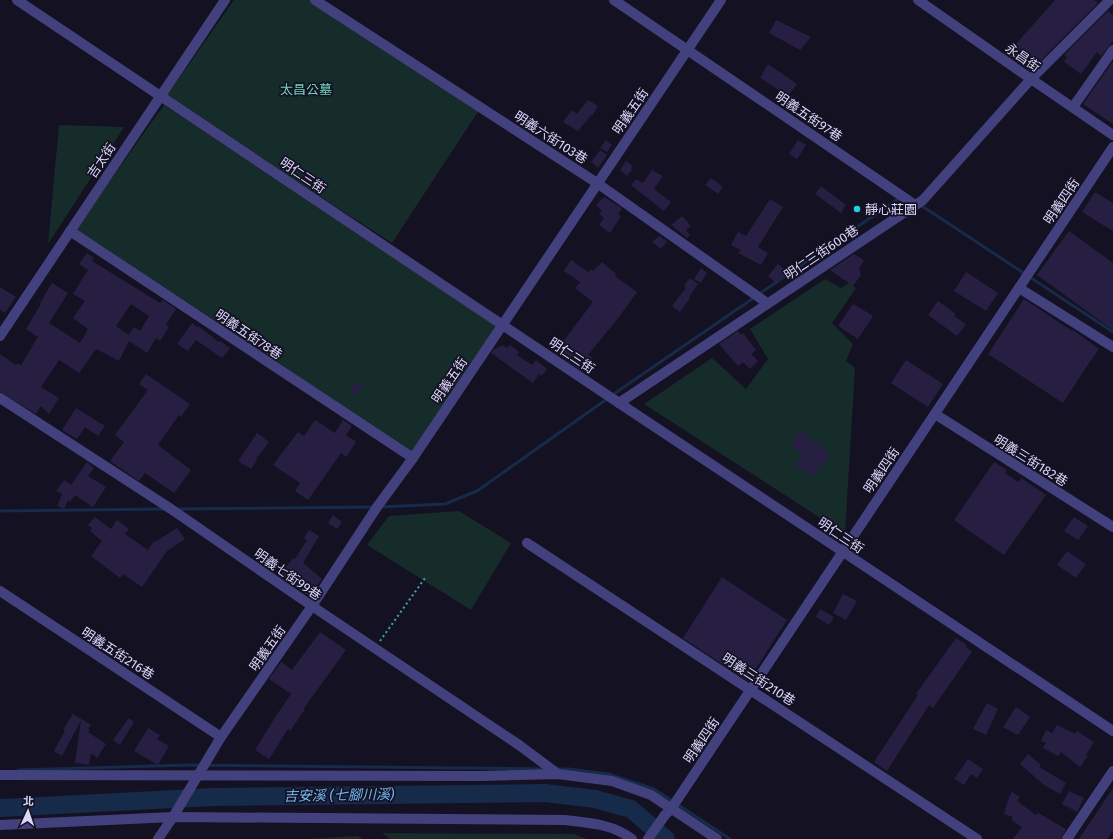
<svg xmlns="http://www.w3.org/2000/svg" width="1113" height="839" font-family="'Fira Sans','Noto Sans TC',sans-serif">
	<rect width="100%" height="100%" fill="#141123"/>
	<g fill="#152c2b">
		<polygon points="234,0 320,0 481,107 392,243 166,97"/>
		<polygon points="164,105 498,324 412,454 252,344 75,230"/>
		<polygon points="59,125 124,127 48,244"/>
		<polygon points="825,279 841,288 849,283 856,288 832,323 853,344 846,361 855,368 845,534 644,404 712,358 746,389 768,359 750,329"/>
		<polygon points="459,511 511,543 471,610 367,545 389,516"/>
		<polygon points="382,833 574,834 587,839 390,839"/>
		<polygon points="358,836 363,839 310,839 357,836"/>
	</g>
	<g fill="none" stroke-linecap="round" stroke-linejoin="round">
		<g stroke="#162a49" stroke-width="3">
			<polyline points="922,206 1113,332"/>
			<polyline points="759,294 898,199"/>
			<polyline points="380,507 445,504 477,491 621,389 755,297"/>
			<polyline points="176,509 374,507"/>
			<polyline points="0,511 164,509"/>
			<polyline points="556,769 569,769 608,774 654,789 730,839"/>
			<polyline points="18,770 189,765 546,769"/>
		</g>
		<polyline stroke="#162a49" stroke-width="18" points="0,808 214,797 545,793 595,799 631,809 666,839"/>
	</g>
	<g fill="#261f42" fill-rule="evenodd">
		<polygon points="1055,0 1094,0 1098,3 1030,71 1007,54"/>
		<polygon points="1108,11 1113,15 1113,41 1101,56 1097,52 1081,74 1064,62 1067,57 1064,55"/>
		<polygon points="776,20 811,37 800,50 769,33"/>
		<polygon points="1113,61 1113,124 1083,104"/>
		<polygon points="768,64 797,84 788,96 760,78"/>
		<polygon points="588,100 598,106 592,116 591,115 578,131 563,122 572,110 577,114"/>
		<polygon points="606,140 612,145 607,152 600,148"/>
		<polygon points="798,140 806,145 797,159 789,154"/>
		<polygon points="600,150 607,155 598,168 591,162"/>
		<polygon points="626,161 633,166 631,169 632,170 627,176 620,170"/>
		<polygon points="652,170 663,176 654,189 671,202 664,211 631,185 636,179 643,183"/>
		<polygon points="711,178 723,187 718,194 705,185"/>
		<polygon points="821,186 846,205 841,213 815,194"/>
		<polygon points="1095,192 1113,203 1113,231 1082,212"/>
		<polygon points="604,197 622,208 618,214 621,216 610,233 599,225 604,218 599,214 602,211 596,205"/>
		<polygon points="770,199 783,207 758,247 768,253 761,265 738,253 741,250 731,245 738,232 746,236"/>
		<polygon points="682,216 691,226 686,230 690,235 687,238 671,225"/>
		<polygon points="1069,231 1113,263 1113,330 1037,275"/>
		<polygon points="659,236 667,241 661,249 652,242"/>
		<path d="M 87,253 L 94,258 L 92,261 L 113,274 L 160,303 L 163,300 L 176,309 L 166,324 L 169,327 L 160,341 L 156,338 L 147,353 L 129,341 L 119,361 L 96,349 L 79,373 L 59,360 L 41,387 L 59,398 L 49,414 L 41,406 L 36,414 L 0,392 L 0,354 L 16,365 L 18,363 L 21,365 L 38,337 L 26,329 L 41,304 L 40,303 L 52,283 L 68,293 L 49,323 L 80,343 L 88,329 L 73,318 L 85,301 L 73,294 L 88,270 L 79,264 ZM 131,304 L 149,316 L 140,331 L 134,327 L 129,335 L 116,326 Z"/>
		<polygon points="854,254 864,260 859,269 861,275 853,286 830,270"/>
		<polygon points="571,260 588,272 591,269 593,271 602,262 616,274 615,276 637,292 619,317 588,355 593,358 587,368 582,364 579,369 555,352 593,302 575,288 580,282 564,271"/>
		<polygon points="778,264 785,270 782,273 785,275 779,282 777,281 775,282 768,276"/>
		<polygon points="701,268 707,273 701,283 694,279"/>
		<polygon points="966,272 998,293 986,311 954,291"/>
		<polygon points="690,278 698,284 689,297 690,298 680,312 672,306 686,288 684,286"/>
		<polygon points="0,287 16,297 5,313 0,310"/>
		<polygon points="1024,299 1072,331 1073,330 1099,349 1085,369 1063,403 988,354"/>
		<polygon points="938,301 956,314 954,316 966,324 957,336 928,315"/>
		<polygon points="853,304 873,316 858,339 838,326"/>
		<polygon points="192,323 197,327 198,326 219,342 220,341 230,348 222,358 196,340 188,351 177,344"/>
		<polygon points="738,331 741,335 743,333 756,350 751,354 758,361 750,369 743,362 738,366 719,344"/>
		<polygon points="503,345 507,348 510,345 519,352 517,355 532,365 536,360 547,369 542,376 539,374 533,383 491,353 493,350"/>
		<polygon points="906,360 943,384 928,407 891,383"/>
		<polygon points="146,374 190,404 181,417 179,415 158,445 191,470 174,493 145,473 139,481 110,461 124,442 115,435 148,390 139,384"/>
		<polygon points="356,382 363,386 356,396 350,391"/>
		<polygon points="76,408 105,426 98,436 85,427 77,439 62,430"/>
		<polygon points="315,420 335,433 343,420 352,426 346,435 356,442 346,457 341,453 308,500 295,491 300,483 273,465 298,432 304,436"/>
		<polygon points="800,431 830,454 812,477 795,465 803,454 790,444"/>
		<polygon points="257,433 269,442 256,459 257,460 251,469 238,461"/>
		<polygon points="87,462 94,468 88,476 106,487 93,507 75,495 70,502 68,500 64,509 57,506 62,494 56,491 64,480 71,485"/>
		<polygon points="994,462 1007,470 1005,473 1018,482 1021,478 1046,495 1004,555 954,520"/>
		<polygon points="333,515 342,522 337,529 328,523"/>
		<polygon points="95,517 111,529 117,520 129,529 125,534 148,550 154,541 155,542 177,528 185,539 167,551 142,587 123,574 120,578 91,556 102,541 90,531 92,528 88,525"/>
		<polygon points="1074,517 1088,526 1078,540 1064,531"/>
		<polygon points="309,530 319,536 303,563 322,579 309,596 280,576 293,558 295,559 307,540 304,538"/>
		<polygon points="1067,551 1086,564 1076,578 1057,565"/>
		<polygon points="722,577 787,620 748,681 683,638"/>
		<polygon points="843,594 857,601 846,620 833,613"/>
		<polygon points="820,609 834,617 829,625 816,617"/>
		<polygon points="320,632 346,650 304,708 305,709 290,731 288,729 269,759 255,750 274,719 291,694 269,679 281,662 292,670"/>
		<polygon points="956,638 967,645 966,647 972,652 933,708 929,705 887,771 874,762 918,695 916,694"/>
		<polygon points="987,703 998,709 986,735 973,729"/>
		<polygon points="1016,707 1030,717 1018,735 1003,727"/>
		<polygon points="73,714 91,725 88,729 90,730 88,732 106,744 97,758 91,753 89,765 75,763 81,720 62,756 54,751 65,731 63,730"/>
		<polygon points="129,718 134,722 120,745 113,740"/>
		<polygon points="1057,725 1075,734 1077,731 1094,742 1086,755 1088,756 1080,767 1061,752 1058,756 1043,748 1046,743 1041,741 1046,730 1052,733"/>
		<polygon points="148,728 160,735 157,739 169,746 158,765 134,751"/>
		<polygon points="1028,754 1041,765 1039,767 1066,783 1060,794 1044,785 1020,764"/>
		<polygon points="968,759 983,769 977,778 971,774 964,785 954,779"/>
		<polygon points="1113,788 1113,831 1107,839 1079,839"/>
		<polygon points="1069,791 1084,798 1077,812 1062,804"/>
		<polygon points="1012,792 1020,797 1017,801 1036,815 1038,813 1066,829 1061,839 1013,839 1022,827 1011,820 1013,817 1004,814 1009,797"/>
	</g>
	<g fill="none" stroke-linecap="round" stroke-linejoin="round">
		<polyline stroke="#3caaa2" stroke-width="2" stroke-dasharray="2 3" stroke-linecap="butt" points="380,641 425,578"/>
		<g stroke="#43417d" stroke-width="10">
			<polyline points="17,0 619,403 1113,731"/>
			<polyline points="315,0 597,183 767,303"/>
			<polyline points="614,0 915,205"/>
			<polyline points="918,0 1031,79 1113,135"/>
			<polyline points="1073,107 1113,50"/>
			<polyline points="70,231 413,458"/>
			<polyline points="1019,288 1113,347"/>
			<polyline points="0,336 225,0"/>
			<polyline points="0,398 171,509 312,606 519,745 558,774"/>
			<polyline points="619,403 923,200 1031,79 1110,0"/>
			<polyline points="935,414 1113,527"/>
			<polyline points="527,543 977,839"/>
			<polyline points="0,591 221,737"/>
			<polyline points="0,775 481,776 558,774 612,781 651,795 717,839"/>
			<path d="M 0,825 L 173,817 L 565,820 C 589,823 613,824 632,839"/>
			<polyline points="158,839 173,817 221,737 312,606 377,507 413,458 721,0"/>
			<polyline points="648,839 665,815 671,809 1113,147"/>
			<polyline points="1067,839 1113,771"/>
		</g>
	</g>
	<circle fill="#19d3e5" stroke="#141123" stroke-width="1.5" cx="857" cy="209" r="4"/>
	<g text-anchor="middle" stroke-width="3.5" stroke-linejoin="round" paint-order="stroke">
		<g font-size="13" fill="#dbd7fb" stroke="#141123">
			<text transform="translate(1023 57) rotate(35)" y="5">永昌街</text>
			<text transform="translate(630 111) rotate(-56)" y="5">明義五街</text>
			<text transform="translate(809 116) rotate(34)" y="5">明義五街97巷</text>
			<text transform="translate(551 137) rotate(33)" y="5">明義六街103巷</text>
			<text transform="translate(101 160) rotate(-56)" y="5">吉太街</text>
			<text transform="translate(303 175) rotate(34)" y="5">明仁三街</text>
			<text transform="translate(1061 201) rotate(-56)" y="5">明義四街</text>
			<text transform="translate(821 252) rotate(-34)" y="5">明仁三街600巷</text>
			<text transform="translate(249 334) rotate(34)" y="5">明義五街78巷</text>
			<text transform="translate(572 355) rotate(34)" y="5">明仁三街</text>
			<text transform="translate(449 380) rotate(-56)" y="5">明義五街</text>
			<text transform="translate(1031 460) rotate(32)" y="5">明義三街182巷</text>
			<text transform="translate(881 470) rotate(-56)" y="5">明義四街</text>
			<text transform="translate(841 535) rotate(34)" y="5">明仁三街</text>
			<text transform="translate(288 574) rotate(35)" y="5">明義七街99巷</text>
			<text transform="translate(267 648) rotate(-55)" y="5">明義五街</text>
			<text transform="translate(118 653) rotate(33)" y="5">明義五街216巷</text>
			<text transform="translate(759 679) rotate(33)" y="5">明義三街210巷</text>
			<text transform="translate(701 740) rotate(-56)" y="5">明義四街</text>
		</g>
		<g font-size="13" fill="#6bd3b8" stroke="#141123">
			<text x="306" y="94">太昌公墓</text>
		</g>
		<g font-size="13" fill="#dbd7fb" stroke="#141123" text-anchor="start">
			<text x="865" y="214">靜心莊園</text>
		</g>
		<g font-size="14" font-style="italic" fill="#71b6ef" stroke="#141123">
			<text transform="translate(339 795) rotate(-1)" y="5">吉安溪 (七腳川溪)</text>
		</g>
	</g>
	<g transform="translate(28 811) rotate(3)" stroke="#141123" stroke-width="3" paint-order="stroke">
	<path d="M0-3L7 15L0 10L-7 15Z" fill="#dbd7fb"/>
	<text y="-6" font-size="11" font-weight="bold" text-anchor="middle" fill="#dbd7fb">北</text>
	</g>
</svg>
